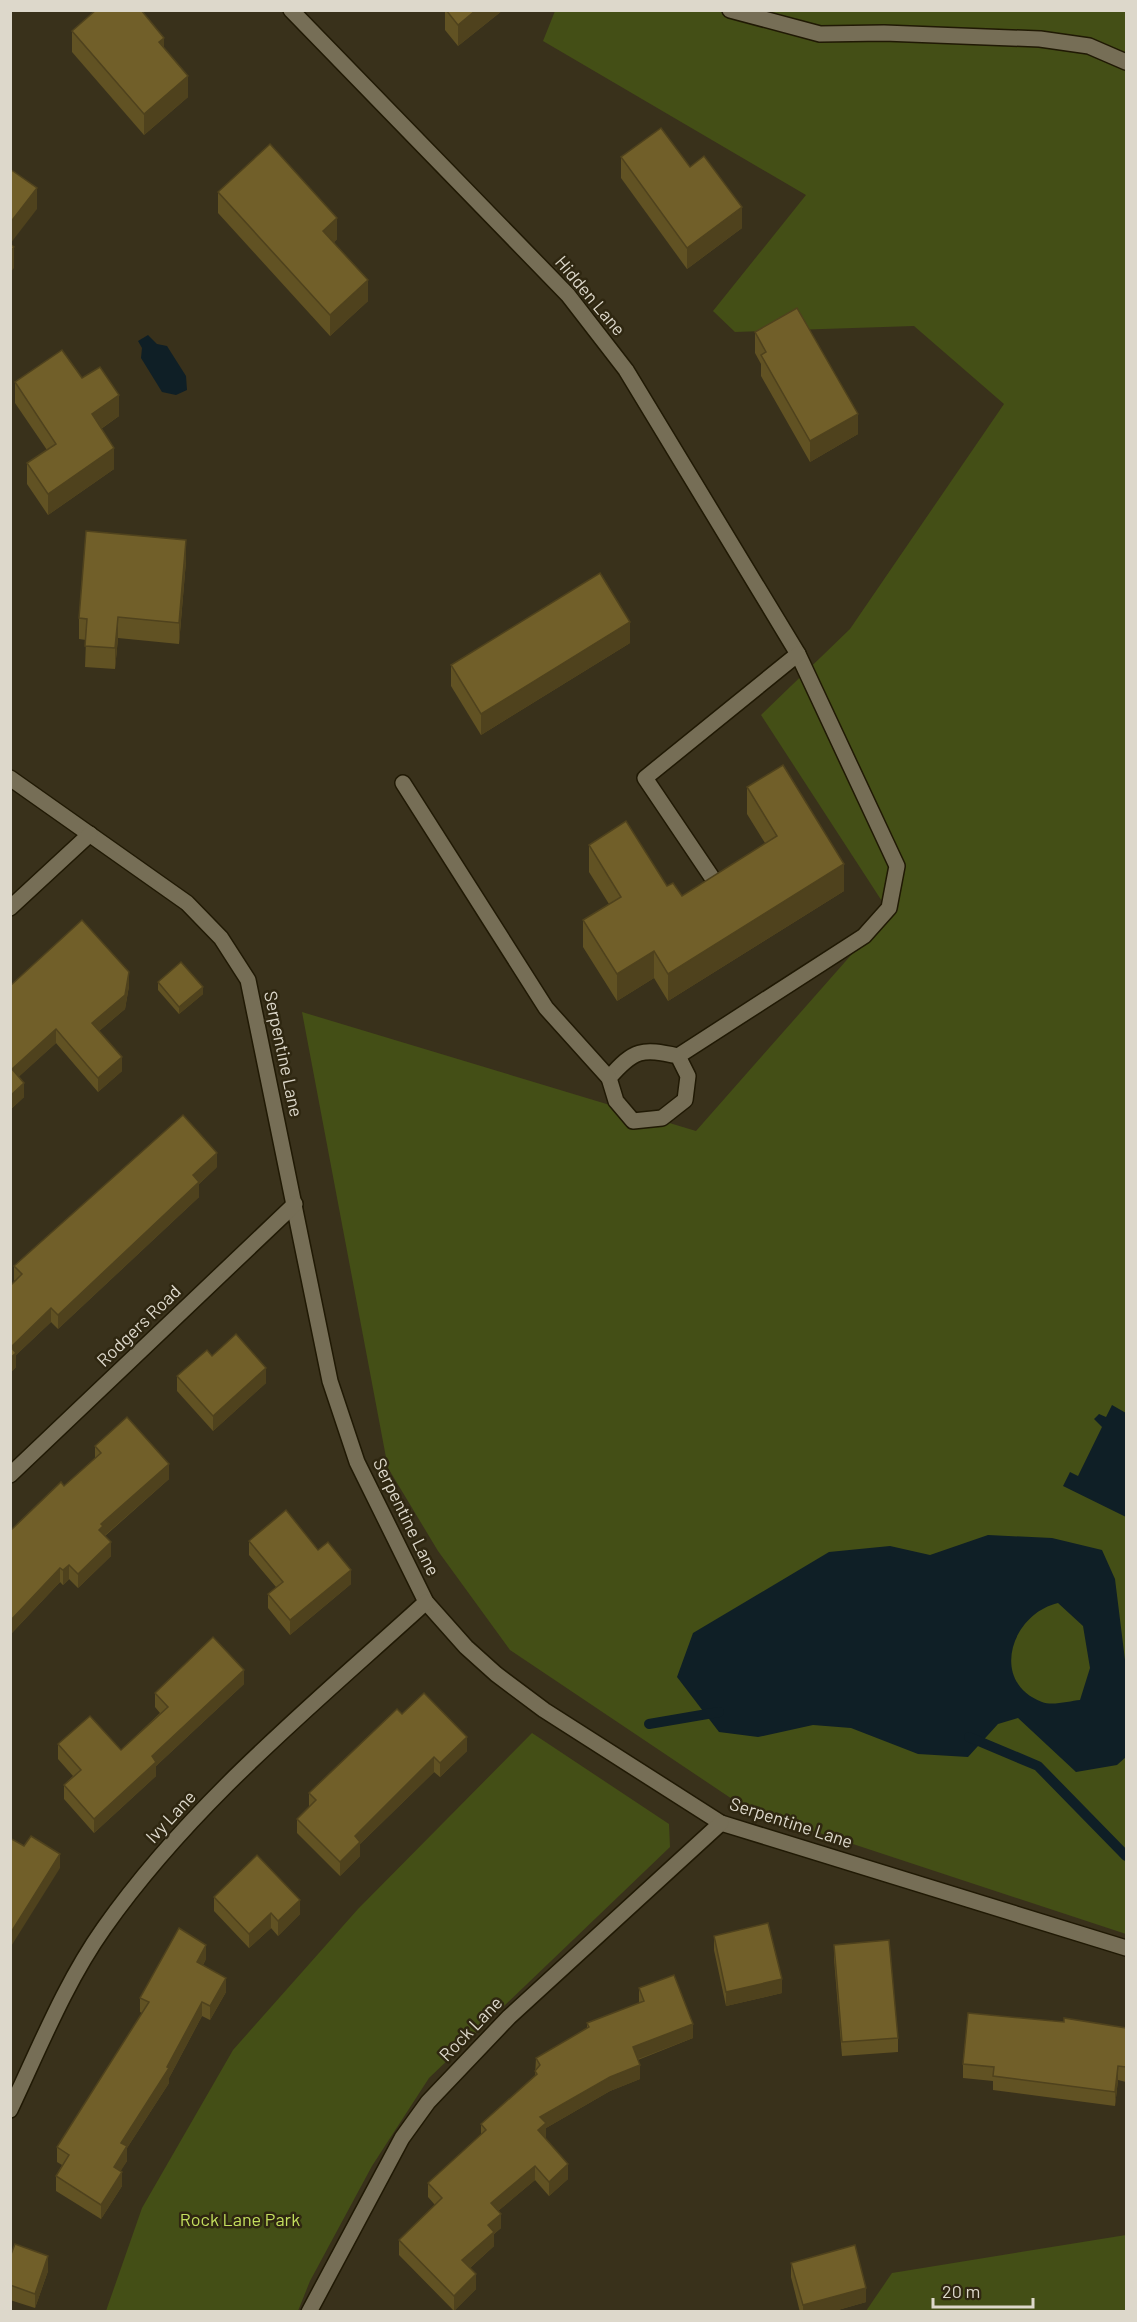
<svg xmlns="http://www.w3.org/2000/svg" width="1137" height="2322" font-family="Barlow,sans-serif">
	<rect width="100%" height="100%" fill="#39311b"/>
	<g fill="#444f16">
		<polygon points="555,11 1126,11 1126,1934 747,1809 510,1650 438,1551 388,1468 302,1012 696,1131 889,912 761,715 850,629 1004,404 914,326 735,332 713,311 806,195 543,41"/>
		<polygon points="532,1733 669,1824 670,1847 429,2078 372,2166 310,2281 298,2311 106,2311 142,2208 233,2050 358,1909"/>
		<polygon points="1126,2235 1126,2311 866,2311 892,2273"/>
	</g>
	<g fill="#0f1f26" fill-rule="evenodd">
		<polygon points="148,335 157,344 167,346 186,376 187,390 176,395 162,392 141,358 142,348 138,341"/>
		<polygon points="1112,1405 1126,1413 1126,1517 1063,1486 1070,1472 1078,1476 1102,1427 1094,1419 1099,1414 1106,1417"/>
		<path d="M 988,1535 L 1052,1538 L 1102,1550 L 1115,1579 L 1126,1668 L 1126,1757 L 1117,1765 L 1076,1772 L 1018,1718 L 998,1724 L 968,1757 L 918,1754 L 851,1728 L 813,1725 L 758,1737 L 719,1732 L 677,1677 L 693,1633 L 829,1552 L 890,1546 L 930,1555 ZM 1058,1603 L 1083,1626 L 1090,1668 L 1080,1700 C 1070,1701 1052,1706 1042,1702 C 989,1682 1011,1614 1058,1603 Z"/>
	</g>
	<g fill="none" stroke-linecap="round" stroke-linejoin="round">
		<g stroke="#0f1f26" stroke-width="10">
			<polyline points="649,1724 719,1712"/>
			<polyline points="969,1737 1038,1766 1126,1856"/>
		</g>
		<g stroke="#201904" stroke-width="18">
			<g id="minor">
				<path d="M 291,10 L 568,295 L 626,370 L 798,654 L 897,866 L 889,908 L 864,936 L 678,1056 C 642,1048 634,1049 609,1078 L 616,1101 L 633,1121 L 662,1118 L 685,1100 L 688,1076 L 678,1056"/>
				<polyline points="730,10 820,34 884,33 1040,39 1089,46 1126,62"/>
				<polyline points="10,778 187,903 221,938 248,980 330,1381 357,1462 426,1602 466,1647 496,1674 544,1710 721,1823 1126,1948"/>
				<polyline points="403,783 546,1008 609,1078"/>
				<polyline points="711,876 645,778 798,654"/>
				<polyline points="10,908 90,834"/>
				<polyline points="10,1475 295,1204"/>
				<path d="M 10,2110 C 39,2049 65,1983 104,1928 C 192,1803 314,1704 426,1602"/>
				<polyline points="309,2312 402,2138 428,2102 509,2017 721,1823"/>
			</g>
		</g>
		<use href="#minor" stroke="#766e56" stroke-width="15"/>
	</g>
	<g fill="#615223">
		<polygon points="445,10 503,10 458,46 445,30"/>
		<polygon points="72,31 164,48 188,97 144,135 72,52"/>
		<polygon points="621,157 690,167 742,228 687,269 621,178"/>
		<polygon points="218,192 337,239 334,242 368,301 330,336 218,213"/>
		<polygon points="755,332 858,434 810,462 761,376 761,364 755,353"/>
		<polygon points="82,378 119,416 101,429 114,469 48,515 27,484 27,463 47,450 15,403 15,382"/>
		<polygon points="186,561 179,644 118,638 115,669 85,667 86,640 79,639 79,618"/>
		<polygon points="630,643 481,735 451,686 451,665"/>
		<polygon points="747,787 844,891 668,1001 654,978 617,1001 583,947 583,920 609,904 589,872 589,845 667,886 682,896 765,843 747,814"/>
		<polygon points="158,982 203,994 179,1014 158,990"/>
		<polygon points="10,986 129,986 125,1009 99,1031 122,1071 98,1092 56,1043 18,1077 24,1097 10,1110"/>
		<polygon points="217,1167 199,1184 199,1197 58,1329 51,1322 16,1355 16,1367 10,1373 10,1286 15,1281 14,1280 14,1266"/>
		<polygon points="212,1356 266,1383 213,1431 177,1391 177,1376"/>
		<polygon points="95,1446 169,1479 105,1536 111,1556 78,1588 69,1579 63,1585 60,1582 10,1635 64,1486 95,1458"/>
		<polygon points="249,1541 318,1550 351,1584 290,1635 268,1608 268,1594 276,1587 249,1555"/>
		<polygon points="244,1684 156,1766 156,1776 94,1833 64,1799 64,1785 73,1776 58,1759 58,1744 121,1750 160,1713 155,1707 155,1693"/>
		<polygon points="402,1714 467,1751 440,1777 434,1772 360,1844 360,1856 340,1876 297,1833 297,1819 309,1807 309,1793"/>
		<polygon points="214,1897 300,1914 278,1936 271,1928 249,1948 214,1911"/>
		<polygon points="714,1936 782,1993 726,2006 714,1950"/>
		<polygon points="834,1945 898,2038 898,2052 842,2056 834,1959"/>
		<polygon points="206,1959 203,1965 226,1992 210,2020 202,2016 169,2078 169,2083 127,2148 127,2161 120,2171 122,2186 101,2219 56,2191 56,2176 62,2165 57,2162 57,2147 142,2013 140,2012 140,1998"/>
		<polygon points="639,1988 693,2038 638,2060 640,2079 610,2091 546,2128 546,2138 545,2138 568,2179 549,2196 535,2180 498,2211 501,2228 494,2234 494,2246 470,2268 476,2289 454,2311 399,2255 399,2240 435,2205 428,2197 428,2183 481,2136 481,2124 535,2076 536,2058 587,2028 587,2023 639,2003"/>
		<polygon points="1126,2028 1126,2082 1118,2080 1115,2106 993,2090 993,2081 963,2078 963,2064"/>
		<polygon points="10,2257 48,2271 35,2308 10,2300"/>
		<polygon points="791,2263 866,2302 831,2312 800,2312 791,2277"/>
	</g>
	<g fill="#4f421d">
		<polygon points="476,10 503,10 458,46 458,25"/>
		<polygon points="164,38 164,59 159,42"/>
		<polygon points="188,76 188,97 144,135 144,114"/>
		<polygon points="37,188 37,209 10,244 10,223"/>
		<polygon points="742,207 742,228 687,269 687,248"/>
		<polygon points="337,218 337,239 323,252 323,231"/>
		<polygon points="14,247 14,268 10,273 10,252"/>
		<polygon points="368,280 368,301 330,336 330,315"/>
		<polygon points="119,395 119,416 92,435 92,414"/>
		<polygon points="858,414 858,434 810,462 810,441"/>
		<polygon points="114,448 114,469 48,515 48,494"/>
		<polygon points="186,540 186,561 179,644 179,623"/>
		<polygon points="118,617 118,638 115,669 115,648"/>
		<polygon points="630,622 630,643 481,735 481,714"/>
		<polygon points="844,864 844,891 668,1001 668,974"/>
		<polygon points="654,951 654,978 617,1001 617,974"/>
		<polygon points="129,972 129,986 125,1009 92,1037 92,1023"/>
		<polygon points="203,987 203,994 179,1014 179,1007"/>
		<polygon points="56,1029 56,1043 12,1083 12,1069"/>
		<polygon points="122,1057 122,1071 98,1092 98,1078"/>
		<polygon points="24,1083 24,1097 10,1110 10,1096"/>
		<polygon points="217,1153 217,1167 199,1184 199,1197 58,1329 58,1315 193,1175"/>
		<polygon points="51,1308 51,1322 16,1355 16,1367 10,1373 11,1347"/>
		<polygon points="266,1368 266,1383 213,1431 213,1416"/>
		<polygon points="169,1464 169,1479 103,1537 99,1530 101,1524"/>
		<polygon points="111,1542 111,1556 78,1588 78,1574"/>
		<polygon points="69,1565 69,1579 63,1585 63,1570"/>
		<polygon points="60,1568 60,1582 10,1635 10,1621"/>
		<polygon points="351,1570 351,1584 290,1635 290,1620"/>
		<polygon points="244,1670 244,1684 156,1766 156,1776 94,1833 94,1819 152,1756"/>
		<polygon points="467,1737 467,1751 440,1777 440,1763"/>
		<polygon points="434,1757 434,1772 360,1844 360,1856 340,1876 340,1862 355,1836"/>
		<polygon points="60,1854 60,1868 10,1948 10,1934"/>
		<polygon points="300,1900 300,1914 278,1936 278,1921"/>
		<polygon points="271,1913 271,1928 249,1948 249,1934"/>
		<polygon points="206,1945 206,1959 197,1976 197,1962"/>
		<polygon points="226,1978 226,1992 210,2020 210,2006"/>
		<polygon points="782,1979 782,1993 726,2006 726,1992"/>
		<polygon points="202,2002 202,2016 169,2078 169,2083 127,2148 127,2161 114,2182 114,2167 121,2143 167,2067"/>
		<polygon points="693,2024 693,2038 633,2061 633,2047"/>
		<polygon points="640,2065 640,2079 610,2091 546,2128 546,2138 538,2144 538,2130 540,2117 610,2077"/>
		<polygon points="1118,2066 1118,2080 1115,2106 1115,2092"/>
		<polygon points="568,2164 568,2179 549,2196 549,2182"/>
		<polygon points="535,2166 535,2180 491,2217 491,2203"/>
		<polygon points="122,2172 122,2186 101,2219 101,2205"/>
		<polygon points="501,2214 501,2228 494,2234 494,2246 462,2275 462,2260 488,2225"/>
		<polygon points="48,2256 48,2271 35,2308 35,2294"/>
		<polygon points="476,2274 476,2289 454,2311 454,2296"/>
		<polygon points="866,2288 866,2302 831,2312 803,2312 803,2305"/>
	</g>
	<g fill="#715f29" stroke="#4f421d" stroke-width="1.5">
		<polygon points="96,10 141,10 164,38 159,42 188,76 144,114 72,31"/>
		<polygon points="446,10 476,10 458,25"/>
		<polygon points="661,128 690,167 704,156 742,207 687,248 621,157"/>
		<polygon points="270,144 337,218 323,231 368,280 330,315 218,192"/>
		<polygon points="10,169 37,188 10,223"/>
		<polygon points="10,244 14,247 10,252"/>
		<polygon points="797,308 858,414 810,441 761,355 766,352 755,332"/>
		<polygon points="62,350 82,378 100,367 119,395 92,414 114,448 48,494 27,463 56,444 15,382"/>
		<polygon points="86,531 186,540 179,623 118,617 115,648 85,646 87,619 79,618"/>
		<polygon points="600,573 630,622 481,714 451,665"/>
		<polygon points="783,765 844,864 668,974 654,951 617,974 583,920 621,897 589,845 626,821 667,886 673,883 682,896 777,836 747,787"/>
		<polygon points="82,920 129,972 125,995 92,1023 122,1057 98,1078 56,1029 12,1069 24,1083 10,1096 10,986"/>
		<polygon points="181,962 203,987 179,1007 158,982"/>
		<polygon points="183,1115 217,1153 193,1175 199,1182 58,1315 51,1308 11,1347 16,1353 10,1358 10,1286 22,1274 14,1266"/>
		<polygon points="236,1334 266,1368 213,1416 177,1376 207,1350 212,1356"/>
		<polygon points="127,1417 169,1464 101,1524 103,1526 99,1530 111,1542 78,1574 69,1565 63,1570 60,1568 10,1621 10,1531 61,1482 64,1486 101,1453 95,1446"/>
		<polygon points="286,1510 318,1550 328,1542 351,1570 290,1620 268,1594 283,1582 249,1541"/>
		<polygon points="213,1637 244,1670 152,1756 156,1762 94,1819 64,1785 81,1770 58,1744 90,1716 121,1750 168,1707 155,1693"/>
		<polygon points="424,1693 467,1737 440,1763 434,1757 355,1836 360,1842 340,1862 297,1819 316,1800 309,1793 397,1709 402,1714"/>
		<polygon points="31,1836 60,1854 10,1934 10,1838 24,1846"/>
		<polygon points="257,1855 300,1900 278,1921 271,1913 249,1934 214,1897"/>
		<polygon points="768,1923 782,1979 726,1992 714,1936"/>
		<polygon points="179,1928 206,1945 197,1962 226,1978 210,2006 202,2002 167,2067 169,2068 121,2143 127,2146 114,2167 122,2172 101,2205 56,2176 69,2155 57,2147 149,2002 140,1998"/>
		<polygon points="889,1940 898,2038 842,2042 834,1945"/>
		<polygon points="674,1975 693,2024 633,2047 640,2065 610,2077 540,2117 546,2123 538,2130 568,2164 549,2182 535,2166 491,2203 501,2214 488,2225 494,2232 462,2260 476,2274 454,2296 399,2240 442,2198 428,2183 486,2130 481,2124 537,2074 535,2071 540,2065 536,2058 589,2027 587,2023 644,2001 639,1988"/>
		<polygon points="968,2013 1064,2022 1064,2018 1126,2028 1126,2067 1118,2066 1115,2092 993,2076 994,2067 963,2064"/>
		<polygon points="15,2244 48,2256 35,2294 10,2285 10,2257"/>
		<polygon points="855,2245 866,2288 803,2305 791,2263"/>
	</g>
	<g text-anchor="middle" stroke-width="5" stroke-linejoin="round" paint-order="stroke">
		<g font-size="18" fill="#ddd8cb" stroke="#2f2711">
			<text transform="translate(590 296) rotate(50)" y="6">Hidden Lane</text>
			<text transform="translate(283 1054) rotate(78)" y="6">Serpentine Lane</text>
			<text transform="translate(139 1326) rotate(-44)" y="6">Rodgers Road</text>
			<text transform="translate(406 1517) rotate(64)" y="6">Serpentine Lane</text>
			<text transform="translate(171 1817) rotate(-47)" y="6">Ivy Lane</text>
			<text transform="translate(791 1823) rotate(18)" y="6">Serpentine Lane</text>
			<text transform="translate(471 2029) rotate(-46)" y="6">Rock Lane</text>
		</g>
		<g font-size="18" fill="#c4df5e" stroke="#2f2711">
			<text x="240" y="2226">Rock Lane Park</text>
		</g>
	</g>
	<rect width="1137" height="2322" fill="none" stroke="#ddd8cb" stroke-width="24"/>
	<path d="M933 2298v9h100v-9" fill="none" stroke="#ddd8cb" stroke-width="3"/>
	<text x="942" y="2298" font-size="18" fill="#ddd8cb" stroke="#2f2711" stroke-width="4.5" paint-order="stroke">20 m</text>
</svg>
